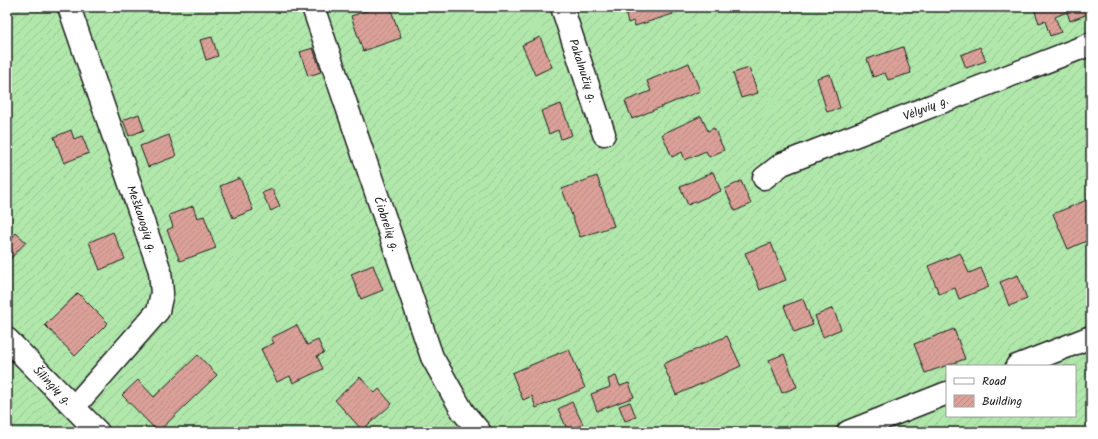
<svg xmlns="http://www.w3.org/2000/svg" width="1098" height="439" font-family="Kalam,sans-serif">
	<defs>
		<pattern id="garden-furrows" width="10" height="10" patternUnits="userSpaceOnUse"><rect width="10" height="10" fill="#b0e8ab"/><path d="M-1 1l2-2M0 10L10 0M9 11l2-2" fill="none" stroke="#97c693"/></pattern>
		<pattern id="building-hatch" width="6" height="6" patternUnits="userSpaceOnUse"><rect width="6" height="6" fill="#dba198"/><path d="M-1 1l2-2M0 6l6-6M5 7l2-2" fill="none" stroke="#bb8a82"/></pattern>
	</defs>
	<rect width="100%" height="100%" fill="#f8ecea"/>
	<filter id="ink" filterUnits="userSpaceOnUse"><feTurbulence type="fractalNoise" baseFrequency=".025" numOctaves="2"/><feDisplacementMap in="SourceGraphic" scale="8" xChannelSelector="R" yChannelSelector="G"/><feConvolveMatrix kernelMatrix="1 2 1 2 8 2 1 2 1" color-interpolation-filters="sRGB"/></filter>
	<g filter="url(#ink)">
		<path fill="url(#garden-furrows)" stroke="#668264" fill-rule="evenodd" d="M 7,7 L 1091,7 L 1091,432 L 7,432 ZM 947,366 L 1075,366 L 1075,416 L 947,416 Z"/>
		<g fill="url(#building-hatch)" stroke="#1c1c1c">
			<polygon points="378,7 390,7 401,38 363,51 351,16"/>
			<polygon points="624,7 671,7 673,14 635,26 633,21 628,23"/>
			<polygon points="1041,7 1088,7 1090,13 1070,21 1067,12 1055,17 1061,32 1050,36 1045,21 1039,23 1034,9"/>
			<polygon points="212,37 218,56 206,60 200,40"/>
			<polygon points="540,37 552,67 535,75 522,45"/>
			<polygon points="903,47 911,73 888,80 885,73 873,77 867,59"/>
			<polygon points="980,47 986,61 966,68 961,55"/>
			<polygon points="313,48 321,72 308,76 300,52"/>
			<polygon points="689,63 700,91 632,119 625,101 651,91 647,81"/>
			<polygon points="749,68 758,93 741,98 733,73"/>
			<polygon points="830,74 840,108 827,112 817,78"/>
			<polygon points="561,104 572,135 561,139 558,130 549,134 541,111"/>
			<polygon points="139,114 144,130 129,136 123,120"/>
			<polygon points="701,116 708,131 714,128 724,150 709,157 706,151 685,160 682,152 672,157 662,134"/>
			<polygon points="71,130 74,139 82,136 89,153 64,163 54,137"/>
			<polygon points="169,135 176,156 148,167 140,146"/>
			<polygon points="713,172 721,191 688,205 680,187"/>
			<polygon points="597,176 614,226 580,237 562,189"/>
			<polygon points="240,178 253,210 233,218 220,186"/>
			<polygon points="741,181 751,204 735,211 725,189"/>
			<polygon points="272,189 280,206 271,211 262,193"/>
			<polygon points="1089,199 1091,204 1091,239 1068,249 1053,214"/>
			<polygon points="193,206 197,218 204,216 216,248 180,261 167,230 173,227 169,215"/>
			<polygon points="113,232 125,259 100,270 89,242"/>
			<polygon points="16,233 26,242 9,260 7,258 7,243"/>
			<polygon points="771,243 786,280 760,290 745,253"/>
			<polygon points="960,253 969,273 981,268 989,287 959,299 955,288 939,294 928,266"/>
			<polygon points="373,265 383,290 361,299 351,274"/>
			<polygon points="1018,275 1027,299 1009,306 1000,282"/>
			<polygon points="78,293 108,323 75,356 45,325"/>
			<polygon points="803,299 813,325 794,332 784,306"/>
			<polygon points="833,308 841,329 823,337 815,316"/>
			<polygon points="297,325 307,345 318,340 324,353 317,356 323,369 293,383 290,376 277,382 261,349 274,343 271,338"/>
			<polygon points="954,329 965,359 925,373 914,344"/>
			<polygon points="727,336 741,366 676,395 663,364"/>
			<polygon points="569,349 585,388 536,408 532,396 523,400 512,373"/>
			<polygon points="784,354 797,387 782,393 769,360"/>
			<polygon points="198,355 217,375 158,432 122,395 138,380 154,397"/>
			<polygon points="616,376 620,386 629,383 634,397 597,411 591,394 610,387 608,379"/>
			<polygon points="360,377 375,393 379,389 392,404 362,430 335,400"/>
			<polygon points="572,402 583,424 568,431 558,409"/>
			<polygon points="630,402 636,417 625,421 619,406"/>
		</g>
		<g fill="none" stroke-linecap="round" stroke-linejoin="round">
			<g stroke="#1c1c1c" stroke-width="25">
				<g id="minor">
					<path id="s1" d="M 69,7 L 160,271 L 162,293 L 158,311 L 74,407"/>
					<path id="s2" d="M 313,7 L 432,357 L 463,412 L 480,432"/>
					<path id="s3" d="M 562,7 L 604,134"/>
					<path id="s4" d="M 764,178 L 782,164 L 1091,44"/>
					<path id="s5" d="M 7,339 L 98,432"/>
					<polyline points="1017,366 1091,337"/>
					<polyline points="848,432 947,393"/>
				</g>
			</g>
			<use href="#minor" stroke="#fff" stroke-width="22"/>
		</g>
	</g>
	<g text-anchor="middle" stroke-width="3" stroke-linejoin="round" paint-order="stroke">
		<g font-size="12" fill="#1c1c1c" stroke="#fff">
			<text dy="4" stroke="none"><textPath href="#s3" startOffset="67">Pakalnučių g.</textPath></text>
			<text dy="4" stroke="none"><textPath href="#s4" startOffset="177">Vėlyvių g.</textPath></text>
			<text dy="4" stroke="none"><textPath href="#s1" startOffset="224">Meškauogių g.</textPath></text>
			<text dy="4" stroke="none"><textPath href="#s2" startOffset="229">Čiobrelių g.</textPath></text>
			<text dy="4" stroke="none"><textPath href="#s5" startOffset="65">Šilingių g.</textPath></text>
		</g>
	</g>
	<rect width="1098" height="439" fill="none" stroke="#fff" stroke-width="24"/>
	<rect x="12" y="12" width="1074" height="415" fill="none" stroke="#1c1c1c" stroke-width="1.5" filter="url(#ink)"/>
	<rect x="946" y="365" width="130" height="52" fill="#ffffff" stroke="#a4a4a4"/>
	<rect x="954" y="378" width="20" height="6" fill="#ffffff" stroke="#a4a4a4"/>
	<text x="982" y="385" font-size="12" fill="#1c1c1c">Road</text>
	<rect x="954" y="395" width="20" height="12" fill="url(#building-hatch)" stroke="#a4a4a4"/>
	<text x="982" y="405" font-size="12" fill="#1c1c1c">Building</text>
</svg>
